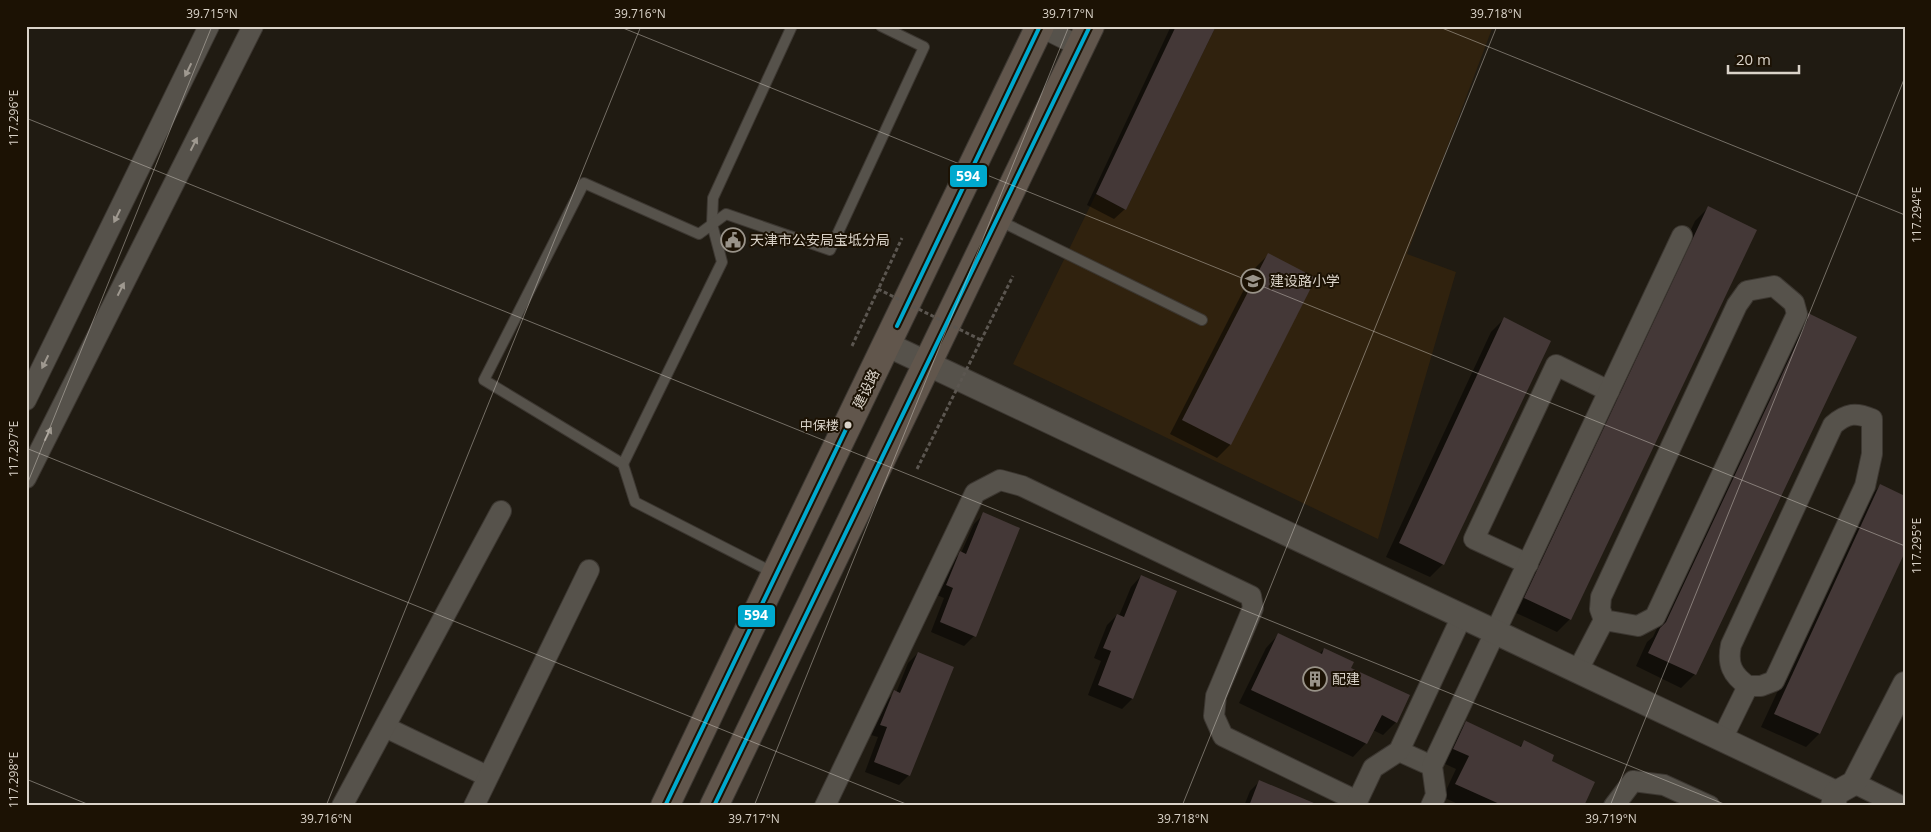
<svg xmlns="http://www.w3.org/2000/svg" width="1931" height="832" font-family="'Open Sans','Noto Sans SC',sans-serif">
	<rect width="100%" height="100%" fill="#201b12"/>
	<polygon fill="#30220e" points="1216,26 1493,26 1407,254 1456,272 1378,539 1013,364 1096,194 1126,210"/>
	<g fill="#0007">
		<polygon points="1171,26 1214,26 1125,209 1114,219 1087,205"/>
		<polygon points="1708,208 1570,619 1557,632 1512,611 1695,221"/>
		<polygon points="1268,255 1315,279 1230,445 1217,458 1170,434 1255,268"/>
		<polygon points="1809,315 1856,337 1695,674 1681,688 1636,666 1647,642 1653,637 1795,333 1796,328"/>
		<polygon points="1504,319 1443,564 1430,577 1386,557 1491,332"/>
		<polygon points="1880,486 1905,549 1819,734 1806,747 1761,727 1867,499"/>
		<polygon points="984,514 974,636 964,646 931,632 944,598 937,595 950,563 961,553 974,524"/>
		<polygon points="1141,576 1175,591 1132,699 1122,709 1088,695 1101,661 1094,658 1107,625 1117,615 1119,616 1131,587"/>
		<polygon points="1279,634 1319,654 1324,649 1349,668 1396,722 1383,735 1373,730 1366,743 1353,757 1239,703 1266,648"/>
		<polygon points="918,653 909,775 899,785 865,772 878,737 871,735 884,702 896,693 908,663"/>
		<polygon points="1466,723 1519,747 1524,742 1550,761 1582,806 1462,806 1443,797 1456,769 1441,762 1453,736"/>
		<polygon points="1260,781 1290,806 1244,806 1250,791"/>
	</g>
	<g fill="#443837">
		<polygon points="1176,26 1216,26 1126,210 1096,194"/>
		<polygon points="1708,206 1757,230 1571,620 1524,598"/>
		<polygon points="1268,253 1316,278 1231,445 1182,420"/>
		<polygon points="1808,313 1857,337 1696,675 1648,653 1660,628 1666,622 1808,319"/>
		<polygon points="1504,317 1551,341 1444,565 1399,543"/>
		<polygon points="1880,484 1905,496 1905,552 1820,734 1774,714"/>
		<polygon points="983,512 1020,528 976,637 940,622 953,588 946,585 960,551 966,554"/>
		<polygon points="1141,575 1177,591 1133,699 1098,685 1111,651 1103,648 1117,614 1124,617"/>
		<polygon points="1278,633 1322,654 1324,648 1354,662 1351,668 1410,695 1397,723 1382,715 1367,744 1251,690"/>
		<polygon points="918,652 954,667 910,776 874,762 887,727 880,725 894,690 900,693"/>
		<polygon points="1466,721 1521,747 1524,740 1554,755 1552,761 1595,782 1584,806 1504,806 1455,784 1469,756 1453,749"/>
		<polygon points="1259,780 1321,806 1249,806"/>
	</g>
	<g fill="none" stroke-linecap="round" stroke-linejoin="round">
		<g stroke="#3c3731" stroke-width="12">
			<g id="service">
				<polyline points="998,220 1202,320"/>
				<polyline points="623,464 722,262 712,224 713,198 792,26"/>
				<polyline points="774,573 635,502 623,464 484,380 584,183 699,234 726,214 830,250 924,47 881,26"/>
			</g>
		</g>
		<g stroke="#3c3731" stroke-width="22">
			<g id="minor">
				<polyline points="1039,26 1081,47"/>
				<polyline points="26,400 209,26"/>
				<polyline points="26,478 253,26"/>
				<polyline points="1528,564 1474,539 1556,365 1609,391"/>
				<polyline points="1578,670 1604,620 1638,626 1655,617 1797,314 1794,303 1774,286 1747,291 1737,305 1601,597 1600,609 1604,620"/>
				<polyline points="385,727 487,776"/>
				<path d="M 1722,739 L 1748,686 L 1761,686 L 1774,681 L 1865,486 L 1872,454 L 1872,419 C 1856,412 1847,413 1833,425 L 1731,645 C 1727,664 1732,675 1748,686"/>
				<polyline points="1399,751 1432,766"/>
				<polyline points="1854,783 1901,806"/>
				<polyline points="342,806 501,511"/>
				<polyline points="474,806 589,570"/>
				<polyline points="825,806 975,493 1000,480 1022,486 1251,596 1253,608 1216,696 1214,716 1223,736 1357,801"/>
				<polyline points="1355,806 1373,768 1399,751 1462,616"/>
				<polyline points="1431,806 1436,795 1432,766 1682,236"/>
				<polyline points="1614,806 1633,781 1664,785 1710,806"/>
			</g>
		</g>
		<g stroke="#3c3731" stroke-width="26">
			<g id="tertiary">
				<polyline points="888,345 1836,793"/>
				<polyline points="1833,806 1836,793 1854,783 1905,684"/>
			</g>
		</g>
		<g stroke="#3c3731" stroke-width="30">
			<g id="primary">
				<path d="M 665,806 C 788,545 916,286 1040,26"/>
				<polyline points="714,806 1090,26"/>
			</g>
		</g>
		<polyline stroke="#5b5650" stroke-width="3" stroke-dasharray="4 2.5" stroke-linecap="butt" points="852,346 902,238"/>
		<use href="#service" stroke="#56524b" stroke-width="10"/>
		<use href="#minor" stroke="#56524b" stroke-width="20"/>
		<use href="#tertiary" stroke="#56524b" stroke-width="24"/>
		<use href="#primary" stroke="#61564c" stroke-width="28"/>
		<g stroke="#5b5650" stroke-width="3" stroke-dasharray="4 2.5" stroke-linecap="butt">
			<polyline points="878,289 981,340"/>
			<polyline points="917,469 1013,276"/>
		</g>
		<g stroke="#1c1204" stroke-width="8">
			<g id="bus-1">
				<polyline points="897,326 1040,26"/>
				<polyline points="665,806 848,425"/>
				<polyline points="714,806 1090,26"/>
			</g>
		</g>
		<use href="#bus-1" stroke="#00a9ce" stroke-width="4"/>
	</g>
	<defs><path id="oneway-solid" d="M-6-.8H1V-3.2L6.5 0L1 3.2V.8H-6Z" transform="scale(1.25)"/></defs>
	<g fill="#9f9990">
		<use href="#oneway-solid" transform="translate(188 70) rotate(116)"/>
		<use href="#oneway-solid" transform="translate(194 144) rotate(-63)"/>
		<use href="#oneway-solid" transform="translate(117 216) rotate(116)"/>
		<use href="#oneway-solid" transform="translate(121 289) rotate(-63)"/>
		<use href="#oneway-solid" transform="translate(45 362) rotate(116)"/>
		<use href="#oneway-solid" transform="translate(48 434) rotate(-63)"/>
	</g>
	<path fill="none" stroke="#dad3c9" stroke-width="1" stroke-opacity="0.45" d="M 618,26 L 1905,546M 1437,26 L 1905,215M 26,118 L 1729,806M 26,448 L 911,806M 26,487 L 212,26M 26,779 L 92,806M 326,806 L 641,26M 754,806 L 1069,26M 1182,806 L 1497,26M 1610,806 L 1905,77"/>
	<defs>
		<g id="civic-ring" transform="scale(1.25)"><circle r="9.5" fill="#1c1204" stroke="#999389" stroke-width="1.5"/><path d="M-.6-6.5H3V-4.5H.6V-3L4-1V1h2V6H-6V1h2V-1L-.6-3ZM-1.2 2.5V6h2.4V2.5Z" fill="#999389"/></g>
		<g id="school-ring" transform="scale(1.25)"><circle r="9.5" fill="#1c1204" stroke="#999389" stroke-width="1.5"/><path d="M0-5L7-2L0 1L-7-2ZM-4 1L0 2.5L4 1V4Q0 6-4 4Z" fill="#999389"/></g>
		<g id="building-ring" transform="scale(1.25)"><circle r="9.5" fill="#1c1204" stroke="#999389" stroke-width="1.5"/><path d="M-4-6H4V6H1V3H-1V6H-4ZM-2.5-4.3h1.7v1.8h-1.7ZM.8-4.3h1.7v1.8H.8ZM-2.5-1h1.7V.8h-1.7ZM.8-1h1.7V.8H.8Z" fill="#999389"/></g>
	</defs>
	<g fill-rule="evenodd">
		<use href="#civic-ring" x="733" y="240"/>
		<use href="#school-ring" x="1253" y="281"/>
		<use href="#building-ring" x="1315" y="679"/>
	</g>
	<circle fill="#dad3c9" stroke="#1c1204" stroke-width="2" cx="848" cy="425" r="4.5"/>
	<g text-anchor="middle" stroke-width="4" stroke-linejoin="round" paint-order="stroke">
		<g font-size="13" fill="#dad3c9" stroke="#1c1204" text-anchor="end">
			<text x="839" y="430">中保楼</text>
		</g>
		<g font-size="14" fill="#dad3c9" stroke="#1c1204" text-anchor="start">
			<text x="750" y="245">天津市公安局宝坻分局</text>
			<text x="1270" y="286">建设路小学</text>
			<text x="1332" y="684">配建</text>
		</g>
		<g font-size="14" fill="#dad3c9" stroke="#1c1204">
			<text transform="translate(866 389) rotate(-64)" y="5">建设路</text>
		</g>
	</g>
	<g stroke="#1c1204" stroke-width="2">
		<rect x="949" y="164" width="39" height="24" rx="5" fill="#00a9ce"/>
		<rect x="737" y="604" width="39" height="24" rx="5" fill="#00a9ce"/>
	</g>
	<g font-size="14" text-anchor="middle" font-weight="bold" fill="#fff">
		<text x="968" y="181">594</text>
		<text x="756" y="620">594</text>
	</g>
	<rect width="1931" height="832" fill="none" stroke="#1c1204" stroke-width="55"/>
	<path d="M1728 65v8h71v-8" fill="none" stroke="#dad3c9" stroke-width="2.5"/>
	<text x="1736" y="65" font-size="15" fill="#dad3c9" stroke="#1c1204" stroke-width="4" paint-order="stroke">20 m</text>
	<rect x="28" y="28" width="1876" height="776" fill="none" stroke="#dad3c9" stroke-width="2"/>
	<g font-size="12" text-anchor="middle" fill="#dad3c9">
		<text x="212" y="18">39.715°N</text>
		<text x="640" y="18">39.716°N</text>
		<text x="1068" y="18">39.717°N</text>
		<text x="1496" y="18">39.718°N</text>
		<text transform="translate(14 118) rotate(-90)" y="4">117.296°E</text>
		<text transform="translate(1917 215) rotate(-90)" y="4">117.294°E</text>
		<text transform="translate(14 449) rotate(-90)" y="4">117.297°E</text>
		<text transform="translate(1917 546) rotate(-90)" y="4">117.295°E</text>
		<text transform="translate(14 780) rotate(-90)" y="4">117.298°E</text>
		<text x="326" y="823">39.716°N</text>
		<text x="754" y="823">39.717°N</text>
		<text x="1183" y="823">39.718°N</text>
		<text x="1611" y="823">39.719°N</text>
	</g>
</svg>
